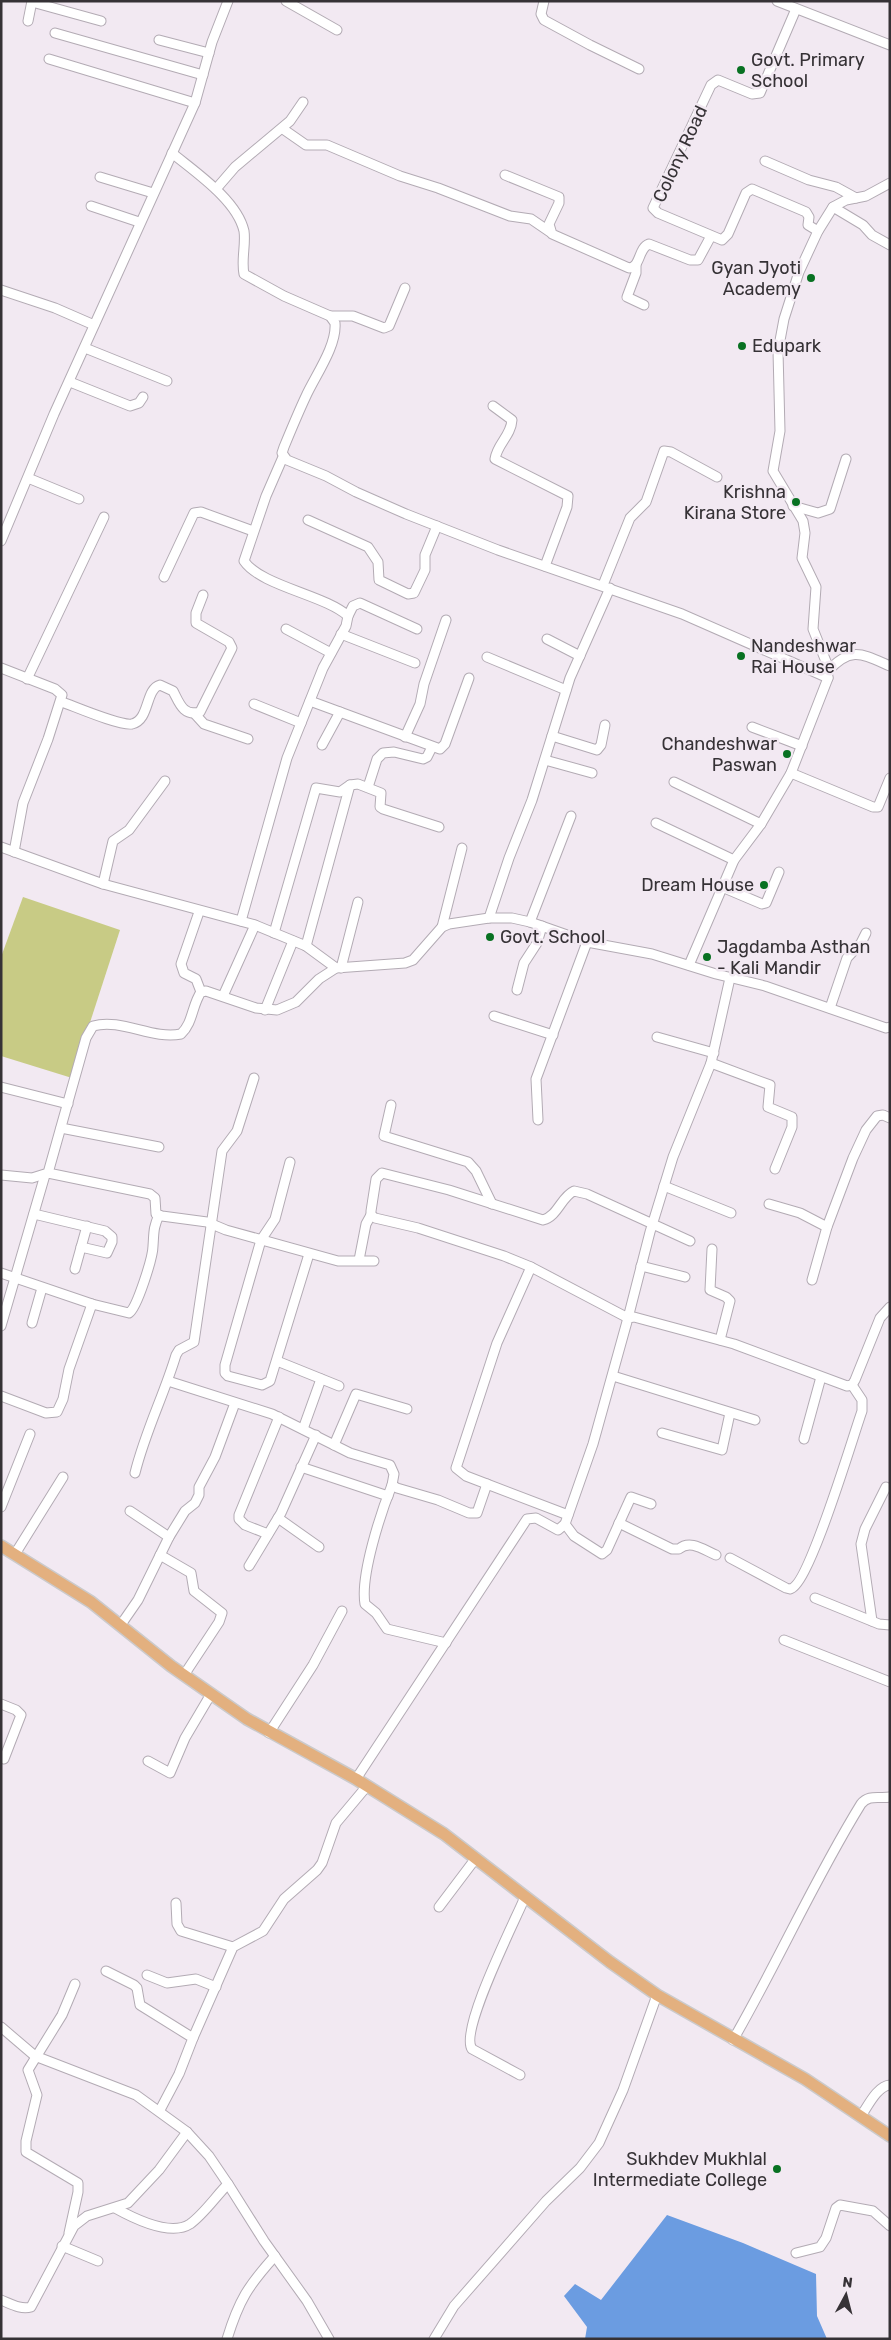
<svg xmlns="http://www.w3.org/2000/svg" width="891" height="2340" font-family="Rubik,sans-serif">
	<rect width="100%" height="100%" fill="#f2e9f2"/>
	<polygon fill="#c8cb85" points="23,897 120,930 72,1078 1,1056 1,957"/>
	<polygon fill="#6b9ce1" points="667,2215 743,2243 816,2274 817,2316 827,2339 585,2339 587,2327 564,2296 575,2284 601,2300"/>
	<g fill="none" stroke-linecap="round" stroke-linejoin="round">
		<g stroke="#b3abb4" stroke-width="11">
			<g id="minor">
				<polyline points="286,1 337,30"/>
				<polyline points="544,1 541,14 544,20 590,45 639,69"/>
				<polyline points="777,1 890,45"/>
				<polyline points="32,2 101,21"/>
				<polyline points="796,9 760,93 752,94 718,80 711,85 653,208 658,213 722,240 728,234 746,193 752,189 806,212 809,217 808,225 818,231"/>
				<polyline points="28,21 32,1"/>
				<polyline points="55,33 203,75"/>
				<polyline points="159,40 209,53"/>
				<polyline points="49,59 195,103"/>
				<polyline points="283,129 306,145 327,145 400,176 438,188 510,216 531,219 550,232"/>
				<path d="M 172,153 C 195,172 237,200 244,231 C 246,245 241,260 244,274 L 284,296 L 330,316 L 335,323 C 337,346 315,376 306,396 C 298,413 291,430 284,447 L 282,453 L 287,460 L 326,476 L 356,492 L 406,514 L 498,550 L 682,614 L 828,678"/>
				<polyline points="765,161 809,180 836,187 856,198"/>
				<path d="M 505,175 L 559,197 L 559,203 L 549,224 L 552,234 L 629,268 C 641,267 638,248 649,244 L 690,260 L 698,260 L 711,236"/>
				<polyline points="100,177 153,193"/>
				<polyline points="216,189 235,167 290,121 303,102"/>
				<polyline points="91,206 139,222"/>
				<polyline points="833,207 863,225 872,235 890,245"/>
				<polyline points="636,265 636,273 627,297 644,305"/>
				<polyline points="1,290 55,308 94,325"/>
				<polyline points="330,316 353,316 384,328 389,326 405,288"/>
				<polyline points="85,348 167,381"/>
				<polyline points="70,382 130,406 139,403 143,397"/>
				<path d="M 493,406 L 512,420 C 511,436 497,444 495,459 L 568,496 L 567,507 L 545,566"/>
				<polyline points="28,478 79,499"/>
				<polyline points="793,506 818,513 830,509 846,459"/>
				<polyline points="308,520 368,547 378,562 379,580 408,594 414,593 425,570 425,555 437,526"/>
				<polyline points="1,541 54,414 195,103 212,42 228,1"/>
				<polyline points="164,577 194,513 201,512 253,531"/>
				<polyline points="603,585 630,518 646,502 664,451 671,452 717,477"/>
				<polyline points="348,616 353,606 360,603 417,629"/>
				<polyline points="286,629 331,653"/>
				<polyline points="341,634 415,663"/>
				<polyline points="547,639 580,656"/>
				<polyline points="487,657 566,690"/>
				<polyline points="1,668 55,689 62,695 48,739 23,803 14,852"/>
				<path d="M 828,671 C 851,646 862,654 890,666"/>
				<polyline points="27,679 104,517"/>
				<polyline points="310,701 440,749 445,744 469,678"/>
				<path d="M 62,702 C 76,707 120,726 132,724 C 150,720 145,689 160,685 L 173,691 C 179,702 183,717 200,712 L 232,648 L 229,642 L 196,623 L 196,613 L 203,595"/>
				<polyline points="254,704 301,723"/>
				<polyline points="194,713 204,724 248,739"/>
				<polyline points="752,727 802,746"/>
				<polyline points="552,736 597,750 601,745 605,725"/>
				<polyline points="405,737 420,704 424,684 446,620"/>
				<polyline points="322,745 340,712"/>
				<polyline points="545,760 592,773"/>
				<polyline points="791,773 873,807 878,807 890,778"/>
				<polyline points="674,782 761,824"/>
				<polyline points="368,787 377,759 383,753 394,752 423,759 427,757 432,747"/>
				<polyline points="656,823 734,860"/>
				<polyline points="1,847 103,884 255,925 306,946 336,968"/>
				<polyline points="103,884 113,841 129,830 165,781"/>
				<polyline points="722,887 762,904 766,903 779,872"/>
				<polyline points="199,912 181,964 184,973 196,979 201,992"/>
				<polyline points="489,918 509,858 532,800 570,678 610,588"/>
				<path d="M 241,921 L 287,758 L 323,668 L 346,626 L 348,616 C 325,595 261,586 244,561 L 266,496 L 283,457"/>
				<polyline points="530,922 571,816"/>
				<polyline points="442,927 462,848"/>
				<polyline points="274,933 316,788 340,792 350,785 358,784 381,793 380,807 383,809 439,827"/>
				<polyline points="306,946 350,785"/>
				<polyline points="689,965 734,860 761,824 791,773 828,678 827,664 813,629 816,587 802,558 805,533 803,521 773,471 780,431 778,351 784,319 799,272 818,231 833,207 846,200 866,196 890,183"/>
				<polyline points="341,968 358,902"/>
				<polyline points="517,990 524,963 537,943 542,926"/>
				<polyline points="223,996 255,925"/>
				<polyline points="830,1008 847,958 861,943 866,933"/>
				<polyline points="265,1010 293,941"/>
				<polyline points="494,1016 553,1035"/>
				<polyline points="657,1037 714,1053"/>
				<polyline points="711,1063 770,1085 768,1107 792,1117 792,1127 775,1169"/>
				<polyline points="1,1087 68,1104"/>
				<polyline points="391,1105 384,1136 468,1162 476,1171 492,1204"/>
				<polyline points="538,1120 536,1079 587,942"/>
				<polyline points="61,1128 159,1147"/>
				<polyline points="290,1162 275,1219 261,1240 225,1365 225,1373 228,1376 262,1385 270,1381 309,1254"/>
				<polyline points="48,1173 150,1194 155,1198 156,1214 162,1216 207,1222 226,1230 338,1261 374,1261"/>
				<path d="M 1,1175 L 32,1178 L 48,1173 L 86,1038 L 93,1026 C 122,1018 152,1040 181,1034 C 193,1023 192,1005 201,992 L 206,991 L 256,1008 L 277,1010 L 296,1002 L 319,979 L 336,968 L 405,963 L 413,960 L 442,927 L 449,924 L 489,918 L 512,918 L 530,922 L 587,942 L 652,954 L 716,974 L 765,986 L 886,1028 L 890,1027"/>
				<polyline points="664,1186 731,1213"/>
				<polyline points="769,1204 800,1213 827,1227"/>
				<polyline points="34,1214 105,1231 112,1237 112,1242 107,1253 81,1247"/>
				<path d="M 690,1241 L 587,1194 L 574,1191 C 561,1197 558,1216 543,1220 L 449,1190 L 382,1173 L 376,1179 L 371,1211 L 371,1215 L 375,1218 L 418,1228 L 504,1256 L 531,1267 L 628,1318 L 650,1232 L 673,1157 L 711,1063 L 730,978"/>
				<polyline points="712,1249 710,1290 726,1297 730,1301 720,1340"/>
				<polyline points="359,1260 366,1224 371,1215"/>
				<polyline points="641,1266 685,1277"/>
				<polyline points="531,1267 497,1343 456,1468 466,1476 568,1515"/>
				<polyline points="75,1269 87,1226"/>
				<path d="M 1,1273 L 92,1304 L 129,1313 C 137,1308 153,1257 153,1246 C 154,1233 153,1228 159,1215"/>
				<polyline points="812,1280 827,1227 853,1158 866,1130 877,1116 883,1115 890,1118"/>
				<polyline points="32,1323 42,1288"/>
				<polyline points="1,1326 45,1175"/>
				<polyline points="277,1361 339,1386"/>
				<polyline points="613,1376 755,1420"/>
				<polyline points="168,1381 272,1414 350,1453 390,1465 394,1474 392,1485 397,1488 438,1500 469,1513 477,1513 487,1484"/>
				<polyline points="1,1396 46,1413 57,1412 63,1399 69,1369 92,1304"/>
				<polyline points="303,1429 321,1379"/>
				<polyline points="662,1433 722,1450 730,1413"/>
				<polyline points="804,1439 821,1377"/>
				<polyline points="334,1445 356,1394 407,1409"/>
				<polyline points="301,1467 388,1496"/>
				<path d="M 135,1473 C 145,1432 164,1395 176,1355 L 179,1350 L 194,1342 L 222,1151 L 237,1131 L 254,1078"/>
				<path d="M 392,1485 C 381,1512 360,1576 365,1604 L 376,1613 L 387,1629 L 446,1643"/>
				<polyline points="1,1507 30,1434"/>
				<polyline points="130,1511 169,1537"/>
				<polyline points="278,1518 319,1547"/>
				<path d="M 619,1523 L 672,1549 L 679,1549 C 690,1539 704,1550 716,1555"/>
				<polyline points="565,1524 574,1536 602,1554 607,1550 631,1497 651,1504"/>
				<polyline points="268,1534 245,1525 239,1519 239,1515 279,1417"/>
				<polyline points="15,1554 63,1477"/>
				<polyline points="160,1555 191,1573 194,1591 222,1613 219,1622 184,1675"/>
				<path d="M 730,1558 L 786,1588 L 790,1589 C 809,1586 853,1436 862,1411 L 862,1400 L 852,1385"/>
				<polyline points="249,1566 281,1513 316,1435"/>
				<polyline points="815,1598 879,1624 890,1625"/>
				<polyline points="872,1621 861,1544 865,1529 886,1487"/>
				<polyline points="120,1626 138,1600 169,1537 185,1511 195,1503 199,1495 199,1487 215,1457 235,1403"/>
				<polyline points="784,1640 890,1682"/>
				<polyline points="1,1704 16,1710 21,1715 4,1759"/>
				<polyline points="269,1733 313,1665 342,1611"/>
				<polyline points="148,1761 170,1773 185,1738 211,1694"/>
				<polyline points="356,1779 527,1519 536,1518 558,1530 565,1524 593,1444 628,1318 634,1317 734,1344 847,1386 852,1385 855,1380 880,1318 890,1307"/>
				<polyline points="176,1903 177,1924 181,1931 233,1947"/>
				<polyline points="439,1907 476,1858"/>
				<polyline points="106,1971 134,1985 137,1988 140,2005 193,2038 179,2074 160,2110"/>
				<polyline points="147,1975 167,1983 196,1979 216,1987"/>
				<polyline points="1,2027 35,2056 136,2095 187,2132 209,2156 228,2184 264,2241 307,2301 329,2339"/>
				<polyline points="193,2038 233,1947 263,1931 284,1899 317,1870 322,1863 336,1823 367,1786"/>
				<path d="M 733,2040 C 778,1962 814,1880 861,1804 C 869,1794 879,1799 890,1797"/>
				<path d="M 520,2075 L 472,2049 C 459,2031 515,1921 525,1897"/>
				<path d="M 861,2116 C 868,2106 877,2086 890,2085"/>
				<path d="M 115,2208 C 133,2218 170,2237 190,2224 C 204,2214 216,2196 228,2184"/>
				<polyline points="69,2233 78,2192 78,2183 26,2152 26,2141 37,2095 28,2070 62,2015 75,1984"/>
				<polyline points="62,2246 98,2261"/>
				<polyline points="796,2253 820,2247 826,2238 836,2208 840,2205 873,2211 890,2226"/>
				<path d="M 1,2300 C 11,2304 21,2310 31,2307 L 74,2226 L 87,2216 L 128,2203 L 159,2170 L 187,2132"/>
				<path d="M 227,2339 C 239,2300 248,2286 275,2256"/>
				<polyline points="434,2339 454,2306 546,2201 580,2168 599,2143 623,2090 657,1995"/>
			</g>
		</g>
		<g stroke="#cbcacb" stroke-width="14">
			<polyline id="major" points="1,1546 91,1602 171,1666 247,1719 356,1779 444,1834 610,1962 657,1995 805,2079 890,2136"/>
		</g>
		<use href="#minor" stroke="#fff" stroke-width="9"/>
		<use href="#major" stroke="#e3b07f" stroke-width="11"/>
	</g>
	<g fill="#087122" stroke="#f2e9f2" stroke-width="2">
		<circle cx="741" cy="70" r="5"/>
		<circle cx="811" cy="278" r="5"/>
		<circle cx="742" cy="346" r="5"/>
		<circle cx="796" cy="502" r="5"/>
		<circle cx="741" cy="656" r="5"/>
		<circle cx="787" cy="754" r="5"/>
		<circle cx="764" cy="885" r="5"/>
		<circle cx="490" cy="937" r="5"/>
		<circle cx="707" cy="957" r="5"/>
		<circle cx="777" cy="2169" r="5"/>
	</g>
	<g text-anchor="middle" stroke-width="5" stroke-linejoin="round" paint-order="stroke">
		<g font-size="18" fill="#363236" stroke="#f2e9f2" text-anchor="start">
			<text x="751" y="66">Govt. Primary<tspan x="751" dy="21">School</tspan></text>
			<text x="801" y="274" text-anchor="end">Gyan Jyoti<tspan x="801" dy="21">Academy</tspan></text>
			<text x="752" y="352">Edupark</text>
			<text x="786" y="498" text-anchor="end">Krishna<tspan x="786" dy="21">Kirana Store</tspan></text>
			<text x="751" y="652">Nandeshwar<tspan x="751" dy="21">Rai House</tspan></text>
			<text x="777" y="750" text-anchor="end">Chandeshwar<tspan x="777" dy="21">Paswan</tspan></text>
			<text x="754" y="891" text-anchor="end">Dream House</text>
			<text x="500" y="943">Govt. School</text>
			<text x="717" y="953">Jagdamba Asthan<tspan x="717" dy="21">- Kali Mandir</tspan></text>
			<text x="767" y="2165" text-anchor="end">Sukhdev Mukhlal<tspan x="767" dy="21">Intermediate College</tspan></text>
		</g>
		<g font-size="18" fill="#363236" stroke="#f2e9f2">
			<text transform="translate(680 154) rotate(-65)" y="6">Colony Road</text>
		</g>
	</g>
	<rect width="891" height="2340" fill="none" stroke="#363236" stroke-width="5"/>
	<g transform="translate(846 2295) rotate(7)" stroke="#f2e9f2" stroke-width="4" paint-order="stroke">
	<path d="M0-4L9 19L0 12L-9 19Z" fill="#363236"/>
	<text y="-8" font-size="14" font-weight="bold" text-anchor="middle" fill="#363236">N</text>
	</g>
</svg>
